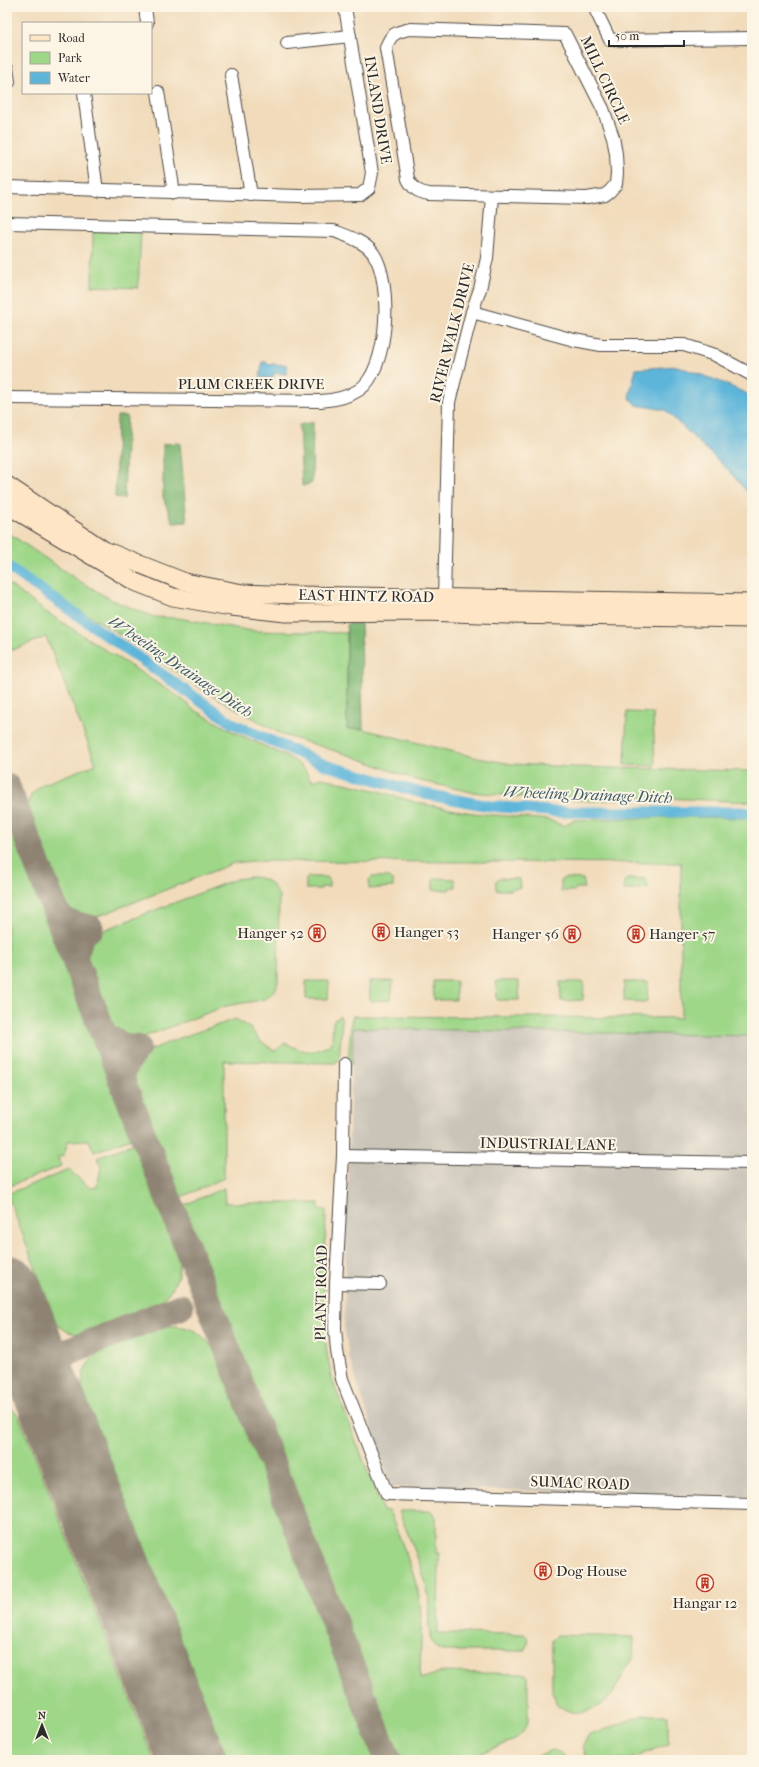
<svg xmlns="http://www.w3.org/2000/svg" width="759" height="1767" font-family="'IM FELL French Canon',serif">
	<rect width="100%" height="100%" fill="#fcf5e5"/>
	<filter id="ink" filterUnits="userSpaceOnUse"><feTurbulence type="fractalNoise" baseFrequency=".025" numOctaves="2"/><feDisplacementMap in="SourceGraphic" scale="8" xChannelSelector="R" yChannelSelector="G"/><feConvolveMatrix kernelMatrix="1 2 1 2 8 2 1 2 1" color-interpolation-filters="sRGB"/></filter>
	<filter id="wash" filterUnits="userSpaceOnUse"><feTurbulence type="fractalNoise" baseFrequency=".012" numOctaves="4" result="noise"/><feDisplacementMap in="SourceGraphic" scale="16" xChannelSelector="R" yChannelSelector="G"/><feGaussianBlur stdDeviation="0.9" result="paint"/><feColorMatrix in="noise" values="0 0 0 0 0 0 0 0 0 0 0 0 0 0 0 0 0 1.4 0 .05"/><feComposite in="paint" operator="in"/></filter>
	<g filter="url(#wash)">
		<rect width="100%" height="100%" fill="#f1dbbb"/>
		<polygon fill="#c9c3b8" points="352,1028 752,1036 752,1497 391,1487 350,1360 344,1326"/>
		<g fill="#9fd789" stroke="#65815a">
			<polygon points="93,231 141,232 138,288 92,286"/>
			<polygon points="7,532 76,579 112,600 154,617 178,618 253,631 347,633 347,729 363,729 478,758 512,764 573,767 752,771 752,802 643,797 594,801 540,798 471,792 416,780 352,756 283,735 205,691 110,628 60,599 7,560"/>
			<path d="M 7,583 L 46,612 L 182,699 L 193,709 L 230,730 L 294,760 L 305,770 L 312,781 L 322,778 L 375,790 L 418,803 L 472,813 L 549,820 L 564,826 L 573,820 L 670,817 L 752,818 L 752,1036 L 353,1028 L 352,1064 L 348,1064 L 351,1022 L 353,1016 L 681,1018 L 681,863 L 253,861 L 234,863 L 219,869 L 91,919 C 78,917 72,914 64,905 L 27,808 L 31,795 L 41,785 L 96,764 L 46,637 L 7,652 Z"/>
			<polygon points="627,712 653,713 655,766 625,765"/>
			<polygon points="7,819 131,1138 94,1152 89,1140 68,1141 64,1155 58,1157 61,1166 7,1187"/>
			<path d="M 252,877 C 267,878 272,883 279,896 L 278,982 L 276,989 L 268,997 L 262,1000 L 226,1006 L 141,1038 C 126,1040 119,1037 112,1025 L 86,960 C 84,942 94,935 109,928 L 236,879 Z"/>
			<polygon points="308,877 327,877 329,879 329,887 321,887 321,889 306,889 306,879"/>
			<polygon points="372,877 390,877 393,880 393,887 369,889 369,880"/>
			<polygon points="436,878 455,879 456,887 449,888 449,890 433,890 433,880"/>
			<polygon points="500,878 519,879 520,888 512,888 512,890 496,890 496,881"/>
			<polygon points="564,878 583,879 585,888 576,888 575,891 561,891 561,880"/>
			<polygon points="627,879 645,879 648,883 648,888 639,888 639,890 624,890 624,882"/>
			<polygon points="306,981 329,981 328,999 306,999"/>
			<polygon points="369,981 393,981 391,1000 372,1001 370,999"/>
			<polygon points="433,981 456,981 456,1000 434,1000"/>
			<polygon points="496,981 519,981 519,1000 497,1000"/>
			<polygon points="560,982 584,982 583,1000 561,1001"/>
			<polygon points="624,982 648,982 647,1001 644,1002 624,1001"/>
			<path d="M 340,1016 L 342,1021 L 339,1061 L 336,1061 L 336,1063 L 224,1061 L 224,1178 L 179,1198 L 133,1077 C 132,1070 132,1065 137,1059 C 149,1046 216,1026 236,1019 L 252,1030 L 260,1041 L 275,1051 L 285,1043 C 305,1053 313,1055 332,1043 L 333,1021 Z"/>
			<path d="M 134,1143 L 176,1248 L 179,1263 L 178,1275 L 172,1289 L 160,1302 L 82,1333 C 71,1335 65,1331 57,1324 L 7,1194 L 69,1170 L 90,1188 L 97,1187 L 101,1167 L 97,1158 Z"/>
			<path d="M 224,1188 L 225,1203 L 319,1203 L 319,1209 L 326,1210 L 324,1310 L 325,1338 L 328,1359 L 333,1382 L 383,1511 L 389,1511 C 399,1537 412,1565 418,1592 C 424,1620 420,1651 420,1679 L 442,1672 L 526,1674 L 528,1676 L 528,1722 L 522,1733 L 515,1740 L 462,1760 L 408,1760 L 399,1753 L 392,1740 L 182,1206 Z"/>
			<path d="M 167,1326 C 192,1325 205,1334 217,1355 L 373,1752 L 374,1760 L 228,1760 L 82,1387 C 82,1356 102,1351 127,1341 C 140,1336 154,1331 167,1326 Z"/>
			<polygon points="7,1403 19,1416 154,1760 7,1760"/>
			<path d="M 399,1511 L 431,1511 L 436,1517 L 436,1553 L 439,1553 L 438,1633 L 524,1634 C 531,1639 529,1644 525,1651 L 442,1651 C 424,1645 430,1616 429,1601 C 426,1573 409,1538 399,1511 Z"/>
			<polygon points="557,1635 634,1637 633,1657 612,1695 600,1706 581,1713 571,1712 564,1709 557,1703 552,1692 552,1640"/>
			<polygon points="643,1715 668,1715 668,1744 628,1760 588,1760 583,1746 588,1736"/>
			<path d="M 552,1750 C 559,1751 562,1753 565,1760 L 526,1760 Z"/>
		</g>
		<g fill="#7fb875" stroke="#557250">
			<polygon points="117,416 127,416 124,499 115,497"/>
			<polygon points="313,422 312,483 302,486 299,425"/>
			<polygon points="180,443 187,522 173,523 163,497 163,444"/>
			<polygon points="347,624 361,624 363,729 347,729"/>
		</g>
		<g fill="#5db6da" stroke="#447082">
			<polygon points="262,362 266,362 267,364 287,365 287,374 274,373 273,378 260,378"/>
			<polygon points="677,366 721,382 752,396 752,497 728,470 665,410 636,405 629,397 636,369"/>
		</g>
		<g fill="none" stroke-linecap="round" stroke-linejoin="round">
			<polyline stroke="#5db6da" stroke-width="11" points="7,566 232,723 325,765 425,794 490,806 558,812 742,812 752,814"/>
			<g stroke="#8e8373" stroke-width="27">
				<polyline points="7,787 388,1760"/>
				<polyline points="57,914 68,923 90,928 81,936 74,957"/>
				<path d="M 105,1036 L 126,1048 L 137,1048 C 128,1058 124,1066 121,1079"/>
				<polyline points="7,1376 180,1307"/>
				<path d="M 7,1376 C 30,1380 35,1386 52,1402 C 52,1379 53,1372 66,1353 C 40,1347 35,1342 20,1321"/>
			</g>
			<polyline stroke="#8e8373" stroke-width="68" points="7,1289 192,1760"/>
		</g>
	</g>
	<g filter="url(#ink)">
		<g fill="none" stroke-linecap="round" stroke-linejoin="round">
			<g stroke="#494541" stroke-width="14">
				<g id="street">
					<polyline points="145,7 147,23"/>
					<polyline points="594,7 610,40 752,38"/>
					<path d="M 410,29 L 565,34 L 603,109 L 613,137 L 616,154 L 617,173 L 616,184 L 610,191 L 605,195 L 587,198 L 429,194 C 418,192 413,189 408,179 L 386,48 C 390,34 396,32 410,29 Z"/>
					<polyline points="287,43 350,36"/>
					<polyline points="7,68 9,82"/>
					<polyline points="231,75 251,195"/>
					<polyline points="158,92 174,193"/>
					<polyline points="84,93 97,191"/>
					<polyline points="7,187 300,196 360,195 369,188 372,173 345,7"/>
					<path d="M 7,223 L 334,231 C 347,236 364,241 373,253 C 393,281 389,370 359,390 C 347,398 334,400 321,401 L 7,398"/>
					<polyline points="472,312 574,340 601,345 684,345 715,355 752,375"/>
					<polyline points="444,598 449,402 472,312 480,289 487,258 492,196"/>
					<polyline points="344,1064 343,1156 336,1283 335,1328 337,1351 342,1379 387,1494 752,1504"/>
					<polyline points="343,1156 752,1163"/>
					<polyline points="336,1283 380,1284"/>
				</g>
			</g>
			<g stroke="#494541" stroke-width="19">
				<g id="secondary">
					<polyline points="7,485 104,550 185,582 243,593 296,595 752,603"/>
					<polyline points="7,505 135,582 173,597 231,607 286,613 426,612 507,615 752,619"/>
				</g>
			</g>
			<use href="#street" stroke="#fff" stroke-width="12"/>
			<use href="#secondary" stroke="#fee5c5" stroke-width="17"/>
		</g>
	</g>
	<defs>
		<g id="building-ring" transform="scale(0.9)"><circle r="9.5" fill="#fcf5e5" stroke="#c8321e" stroke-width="1.5"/><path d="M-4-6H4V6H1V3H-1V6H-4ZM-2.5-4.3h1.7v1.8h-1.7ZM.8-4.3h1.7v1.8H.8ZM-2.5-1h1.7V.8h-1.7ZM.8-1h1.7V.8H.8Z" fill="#c8321e"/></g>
	</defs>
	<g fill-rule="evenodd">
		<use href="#building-ring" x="381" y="932"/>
		<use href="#building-ring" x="317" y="933"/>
		<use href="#building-ring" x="572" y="934"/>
		<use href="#building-ring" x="636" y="934"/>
		<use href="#building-ring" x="543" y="1571"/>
		<use href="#building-ring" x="705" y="1583"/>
	</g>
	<g text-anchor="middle" stroke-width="4" stroke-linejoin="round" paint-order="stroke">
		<g font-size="15" fill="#2b2b2b" stroke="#fcf5e5">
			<text transform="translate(605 80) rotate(65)" y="5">MILL CIRCLE</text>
			<text transform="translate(378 110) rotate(81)" y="5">INLAND DRIVE</text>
			<text transform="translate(452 333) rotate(-76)" y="5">RIVER WALK DRIVE</text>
			<text x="251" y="389">PLUM CREEK DRIVE</text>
			<text transform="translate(366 596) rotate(1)" y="5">EAST HINTZ ROAD</text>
			<text transform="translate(548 1144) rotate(1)" y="5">INDUSTRIAL LANE</text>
			<text transform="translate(321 1293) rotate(-89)" y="5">PLANT ROAD</text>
			<text transform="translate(580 1483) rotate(2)" y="5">SUMAC ROAD</text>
		</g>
		<g font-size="15" fill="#2b2b2b" stroke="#fcf5e5" text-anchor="start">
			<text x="394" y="937">Hanger 53</text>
			<text x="304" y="938" text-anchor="end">Hanger 52</text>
			<text x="559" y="939" text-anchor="end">Hanger 56</text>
			<text x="649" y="939">Hanger 57</text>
			<text x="556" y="1576">Dog House</text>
			<text x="705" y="1608" text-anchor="middle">Hangar 12</text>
		</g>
		<g font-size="16" font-style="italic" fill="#3c5c68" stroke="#fcf5e5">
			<text transform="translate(181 666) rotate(34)" y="6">Wheeling Drainage Ditch</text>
			<text transform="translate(588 794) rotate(2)" y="6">Wheeling Drainage Ditch</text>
		</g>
	</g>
	<rect width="759" height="1767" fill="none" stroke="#fcf5e5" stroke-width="24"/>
	<rect x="22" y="22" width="130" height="72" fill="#fcf5e5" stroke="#a8a49b"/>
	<rect x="30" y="35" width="20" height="6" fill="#fee5c5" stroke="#a8a49b"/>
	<text x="58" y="42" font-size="12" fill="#2b2b2b">Road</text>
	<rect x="30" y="52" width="20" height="12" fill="#9fd789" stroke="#a8a49b"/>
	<text x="58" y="62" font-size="12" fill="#2b2b2b">Park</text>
	<rect x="30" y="72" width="20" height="12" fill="#5db6da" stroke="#a8a49b"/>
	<text x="58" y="82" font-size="12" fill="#2b2b2b">Water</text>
	<g transform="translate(42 1725)" stroke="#fcf5e5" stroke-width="3" paint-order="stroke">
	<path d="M0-3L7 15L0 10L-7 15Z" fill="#2b2b2b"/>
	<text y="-6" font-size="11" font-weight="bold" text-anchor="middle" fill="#2b2b2b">N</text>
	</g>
	<path d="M609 40v6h75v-6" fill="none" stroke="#2b2b2b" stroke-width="2"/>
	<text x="615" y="40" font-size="12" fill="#2b2b2b" stroke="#fcf5e5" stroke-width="3" paint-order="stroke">50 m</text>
</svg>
